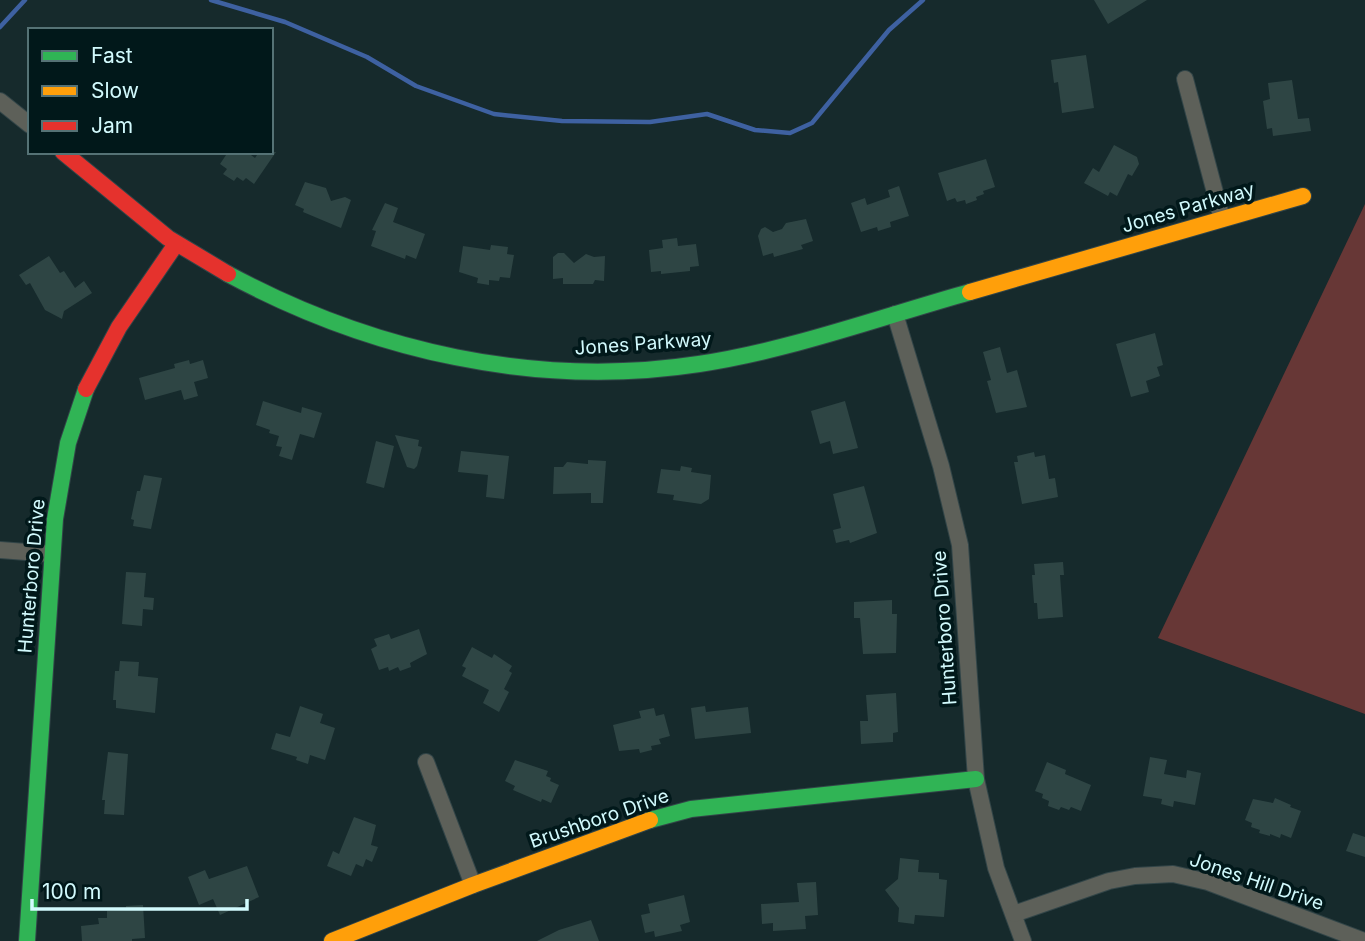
<svg xmlns="http://www.w3.org/2000/svg" width="1365" height="941" font-family="Inter,sans-serif">
	<rect width="100%" height="100%" fill="#162a2c"/>
	<polygon fill="#673736" points="1365,204 1365,714 1158,638"/>
	<g fill="none" stroke-linecap="round" stroke-linejoin="round">
		<g stroke="#3e61a1" stroke-width="4.5">
			<polyline points="211,0 285,22 367,57 416,86 494,114 562,121 650,122 707,114 755,130 790,133 812,123 889,30 923,0"/>
			<polyline points="0,27 25,0"/>
		</g>
	</g>
	<g fill="#2e4544">
		<polygon points="1094,0 1147,0 1108,24"/>
		<polygon points="1086,55 1094,108 1062,113 1058,82 1054,83 1051,60"/>
		<polygon points="1292,80 1298,119 1309,118 1311,131 1273,136 1272,128 1267,129 1263,101 1270,99 1268,83"/>
		<polygon points="1114,145 1137,157 1139,164 1132,176 1128,174 1117,196 1110,192 1108,196 1084,183 1093,168 1099,172"/>
		<polygon points="228,152 247,152 255,158 259,152 276,152 254,184 246,178 243,181 237,177 234,181 223,174 227,169 220,164"/>
		<polygon points="986,159 995,187 983,191 984,194 976,197 977,200 966,204 965,200 957,202 955,198 947,201 938,173"/>
		<polygon points="305,182 326,188 331,201 345,197 351,200 341,228 303,212 304,209 295,205"/>
		<polygon points="899,186 909,216 890,222 891,227 878,231 877,227 861,232 851,203 865,198 867,205 890,197 888,190"/>
		<polygon points="385,203 398,208 393,222 425,234 416,259 406,255 405,259 371,246 376,231 372,230"/>
		<polygon points="806,219 813,241 801,245 803,249 774,257 773,253 763,256 758,236 761,229 765,227 773,232 782,229 786,223"/>
		<polygon points="677,238 678,246 696,244 699,266 690,267 690,271 661,274 661,271 651,272 649,250 663,248 662,240"/>
		<polygon points="491,245 508,247 507,254 514,255 510,278 500,277 499,281 489,280 489,285 477,283 478,278 459,272 463,246 490,250"/>
		<polygon points="558,253 564,253 574,263 586,254 594,257 605,256 604,281 595,280 593,284 563,284 563,278 553,279 553,257"/>
		<polygon points="49,256 60,273 64,271 75,288 84,281 92,293 64,311 62,319 45,310 30,283 26,285 19,275"/>
		<polygon points="1155,333 1163,365 1157,367 1160,376 1146,381 1149,392 1131,397 1116,344"/>
		<polygon points="1000,347 1007,373 1017,370 1027,407 996,413 987,381 991,380 983,352"/>
		<polygon points="189,360 190,364 203,360 208,378 194,382 198,396 184,400 181,390 145,400 139,378 175,368 174,364"/>
		<polygon points="263,401 301,413 302,407 322,413 314,438 300,434 292,460 279,456 282,447 276,446 279,436 269,433 270,430 256,425"/>
		<polygon points="845,401 858,448 833,454 830,441 820,444 811,411"/>
		<polygon points="395,435 419,440 418,446 422,447 417,466 414,469 407,467"/>
		<polygon points="376,441 394,446 384,488 366,483"/>
		<polygon points="461,451 509,456 504,499 486,497 488,475 458,472"/>
		<polygon points="1034,452 1035,457 1045,455 1049,479 1055,478 1058,497 1022,504 1014,462 1018,462 1017,456"/>
		<polygon points="588,460 606,461 603,503 591,503 591,493 553,494 554,467 563,467 567,462 588,464"/>
		<polygon points="681,466 692,468 691,472 711,475 709,499 701,504 673,500 674,495 657,493 661,469 680,471"/>
		<polygon points="144,475 162,478 151,529 133,526 134,520 131,519 137,491 140,491"/>
		<polygon points="864,486 877,533 850,543 849,540 836,543 833,530 841,528 833,494"/>
		<polygon points="1063,562 1064,575 1060,575 1063,617 1038,619 1037,603 1034,603 1032,575 1035,575 1034,564"/>
		<polygon points="126,572 146,573 144,597 154,598 153,610 143,609 142,626 122,624"/>
		<polygon points="892,600 892,614 897,614 896,653 863,654 860,618 854,618 854,602"/>
		<polygon points="419,629 427,654 410,663 411,667 400,671 398,667 389,671 388,667 379,670 371,649 377,646 374,639 389,634 391,639"/>
		<polygon points="472,647 492,658 494,654 512,666 509,671 512,673 504,689 509,692 499,712 483,703 489,690 462,676 466,668 462,666"/>
		<polygon points="120,661 139,662 138,676 158,678 155,713 116,708 116,700 113,700 115,671 119,671"/>
		<polygon points="896,693 898,732 893,733 893,742 861,744 860,721 868,721 866,695"/>
		<polygon points="300,706 323,714 320,723 335,728 325,760 310,755 308,764 296,760 297,757 271,749 276,733 290,737"/>
		<polygon points="705,706 706,712 748,707 751,733 695,739 691,708"/>
		<polygon points="654,708 656,716 664,714 670,736 659,739 661,744 651,746 652,750 640,753 639,749 619,751 613,725 641,718 639,711"/>
		<polygon points="108,752 128,754 124,815 104,814 105,800 102,800"/>
		<polygon points="1150,757 1167,760 1164,774 1186,778 1187,770 1201,773 1195,805 1174,801 1173,807 1161,804 1162,799 1143,796"/>
		<polygon points="515,760 548,771 546,776 551,778 550,781 559,785 551,803 542,799 541,802 513,790 515,786 505,781"/>
		<polygon points="1047,762 1066,770 1065,774 1091,785 1081,811 1071,807 1069,810 1061,807 1059,810 1048,806 1049,801 1042,798 1043,794 1035,791"/>
		<polygon points="1275,798 1291,805 1290,807 1301,811 1291,838 1281,834 1280,838 1270,834 1270,836 1259,833 1260,830 1251,827 1252,823 1245,820 1253,799 1273,803"/>
		<polygon points="354,817 376,825 371,845 378,847 372,862 366,859 363,867 356,864 351,876 327,866 333,851 339,854"/>
		<polygon points="1353,833 1365,837 1365,857 1346,851"/>
		<polygon points="900,858 919,860 918,872 939,873 939,879 947,880 944,917 915,915 914,924 898,922 899,908 885,890 898,879"/>
		<polygon points="247,866 259,897 220,915 213,899 199,905 188,877 205,870 209,879"/>
		<polygon points="816,882 818,915 805,916 806,929 773,931 773,923 762,924 761,904 799,902 797,883"/>
		<polygon points="684,895 690,922 680,925 682,931 655,937 654,931 645,933 641,915 650,913 648,904"/>
		<polygon points="143,905 145,938 132,939 132,941 82,941 81,926 99,924 98,918 107,918 107,911 126,910 126,906"/>
		<polygon points="591,920 599,941 537,941 559,930"/>
	</g>
	<g fill="none" stroke-linecap="round" stroke-linejoin="round">
		<g stroke="#324548" stroke-width="18">
			<g id="street">
				<polyline points="1185,79 1222,219"/>
				<polyline points="0,101 30,125"/>
				<polyline points="895,314 941,466 960,545 976,779 996,868 1023,941"/>
				<polyline points="0,550 52,554"/>
				<polyline points="426,762 473,885"/>
				<polyline points="1014,914 1109,881 1135,876 1173,874 1208,882 1364,941"/>
			</g>
		</g>
		<g stroke="#324548" stroke-width="18">
			<g id="fast">
				<path d="M 228,274 C 371,351 536,389 699,364 C 791,350 881,317 970,292"/>
				<polyline points="650,820 691,809 976,779"/>
				<polyline points="27,941 55,519 68,443 86,389"/>
			</g>
		</g>
		<g stroke="#324548" stroke-width="18">
			<g id="slow">
				<polyline points="970,292 1303,196"/>
				<polyline points="332,941 473,885 650,820"/>
			</g>
		</g>
		<g stroke="#324548" stroke-width="18">
			<g id="jam">
				<polyline points="63,152 168,238 228,274"/>
				<polyline points="86,389 119,327 176,244"/>
			</g>
		</g>
		<use href="#street" stroke="#5d6059" stroke-width="16"/>
		<use href="#fast" stroke="#30b455" stroke-width="16"/>
		<use href="#slow" stroke="#ff9f0a" stroke-width="16"/>
		<use href="#jam" stroke="#e5322d" stroke-width="16"/>
	</g>
	<g text-anchor="middle" stroke-width="7" stroke-linejoin="round" paint-order="stroke">
		<g font-size="19" fill="#d2fafd" stroke="#01181a">
			<text transform="translate(1188 207) rotate(-16)" y="7">Jones Parkway</text>
			<text transform="translate(643 343) rotate(-4)" y="7">Jones Parkway</text>
			<text transform="translate(31 576) rotate(-85)" y="7">Hunterboro Drive</text>
			<text transform="translate(944 628) rotate(-94)" y="7">Hunterboro Drive</text>
			<text transform="translate(599 818) rotate(-19)" y="7">Brushboro Drive</text>
			<text transform="translate(1257 881) rotate(19)" y="7">Jones Hill Drive</text>
		</g>
	</g>
	<rect x="28" y="28" width="245" height="126" fill="#01181a" stroke="#557275" stroke-width="2"/>
	<rect x="42" y="51" width="35" height="10" fill="#30b455" stroke="#557275" stroke-width="2"/>
	<text x="91" y="63" font-size="21" fill="#d2fafd">Fast</text>
	<rect x="42" y="86" width="35" height="10" fill="#ff9f0a" stroke="#557275" stroke-width="2"/>
	<text x="91" y="98" font-size="21" fill="#d2fafd">Slow</text>
	<rect x="42" y="121" width="35" height="10" fill="#e5322d" stroke="#557275" stroke-width="2"/>
	<text x="91" y="133" font-size="21" fill="#d2fafd">Jam</text>
	<path d="M32 899v10h215v-10" fill="none" stroke="#d2fafd" stroke-width="3.5"/>
	<text x="42" y="899" font-size="21" fill="#d2fafd" stroke="#01181a" stroke-width="5" paint-order="stroke">100 m</text>
</svg>
